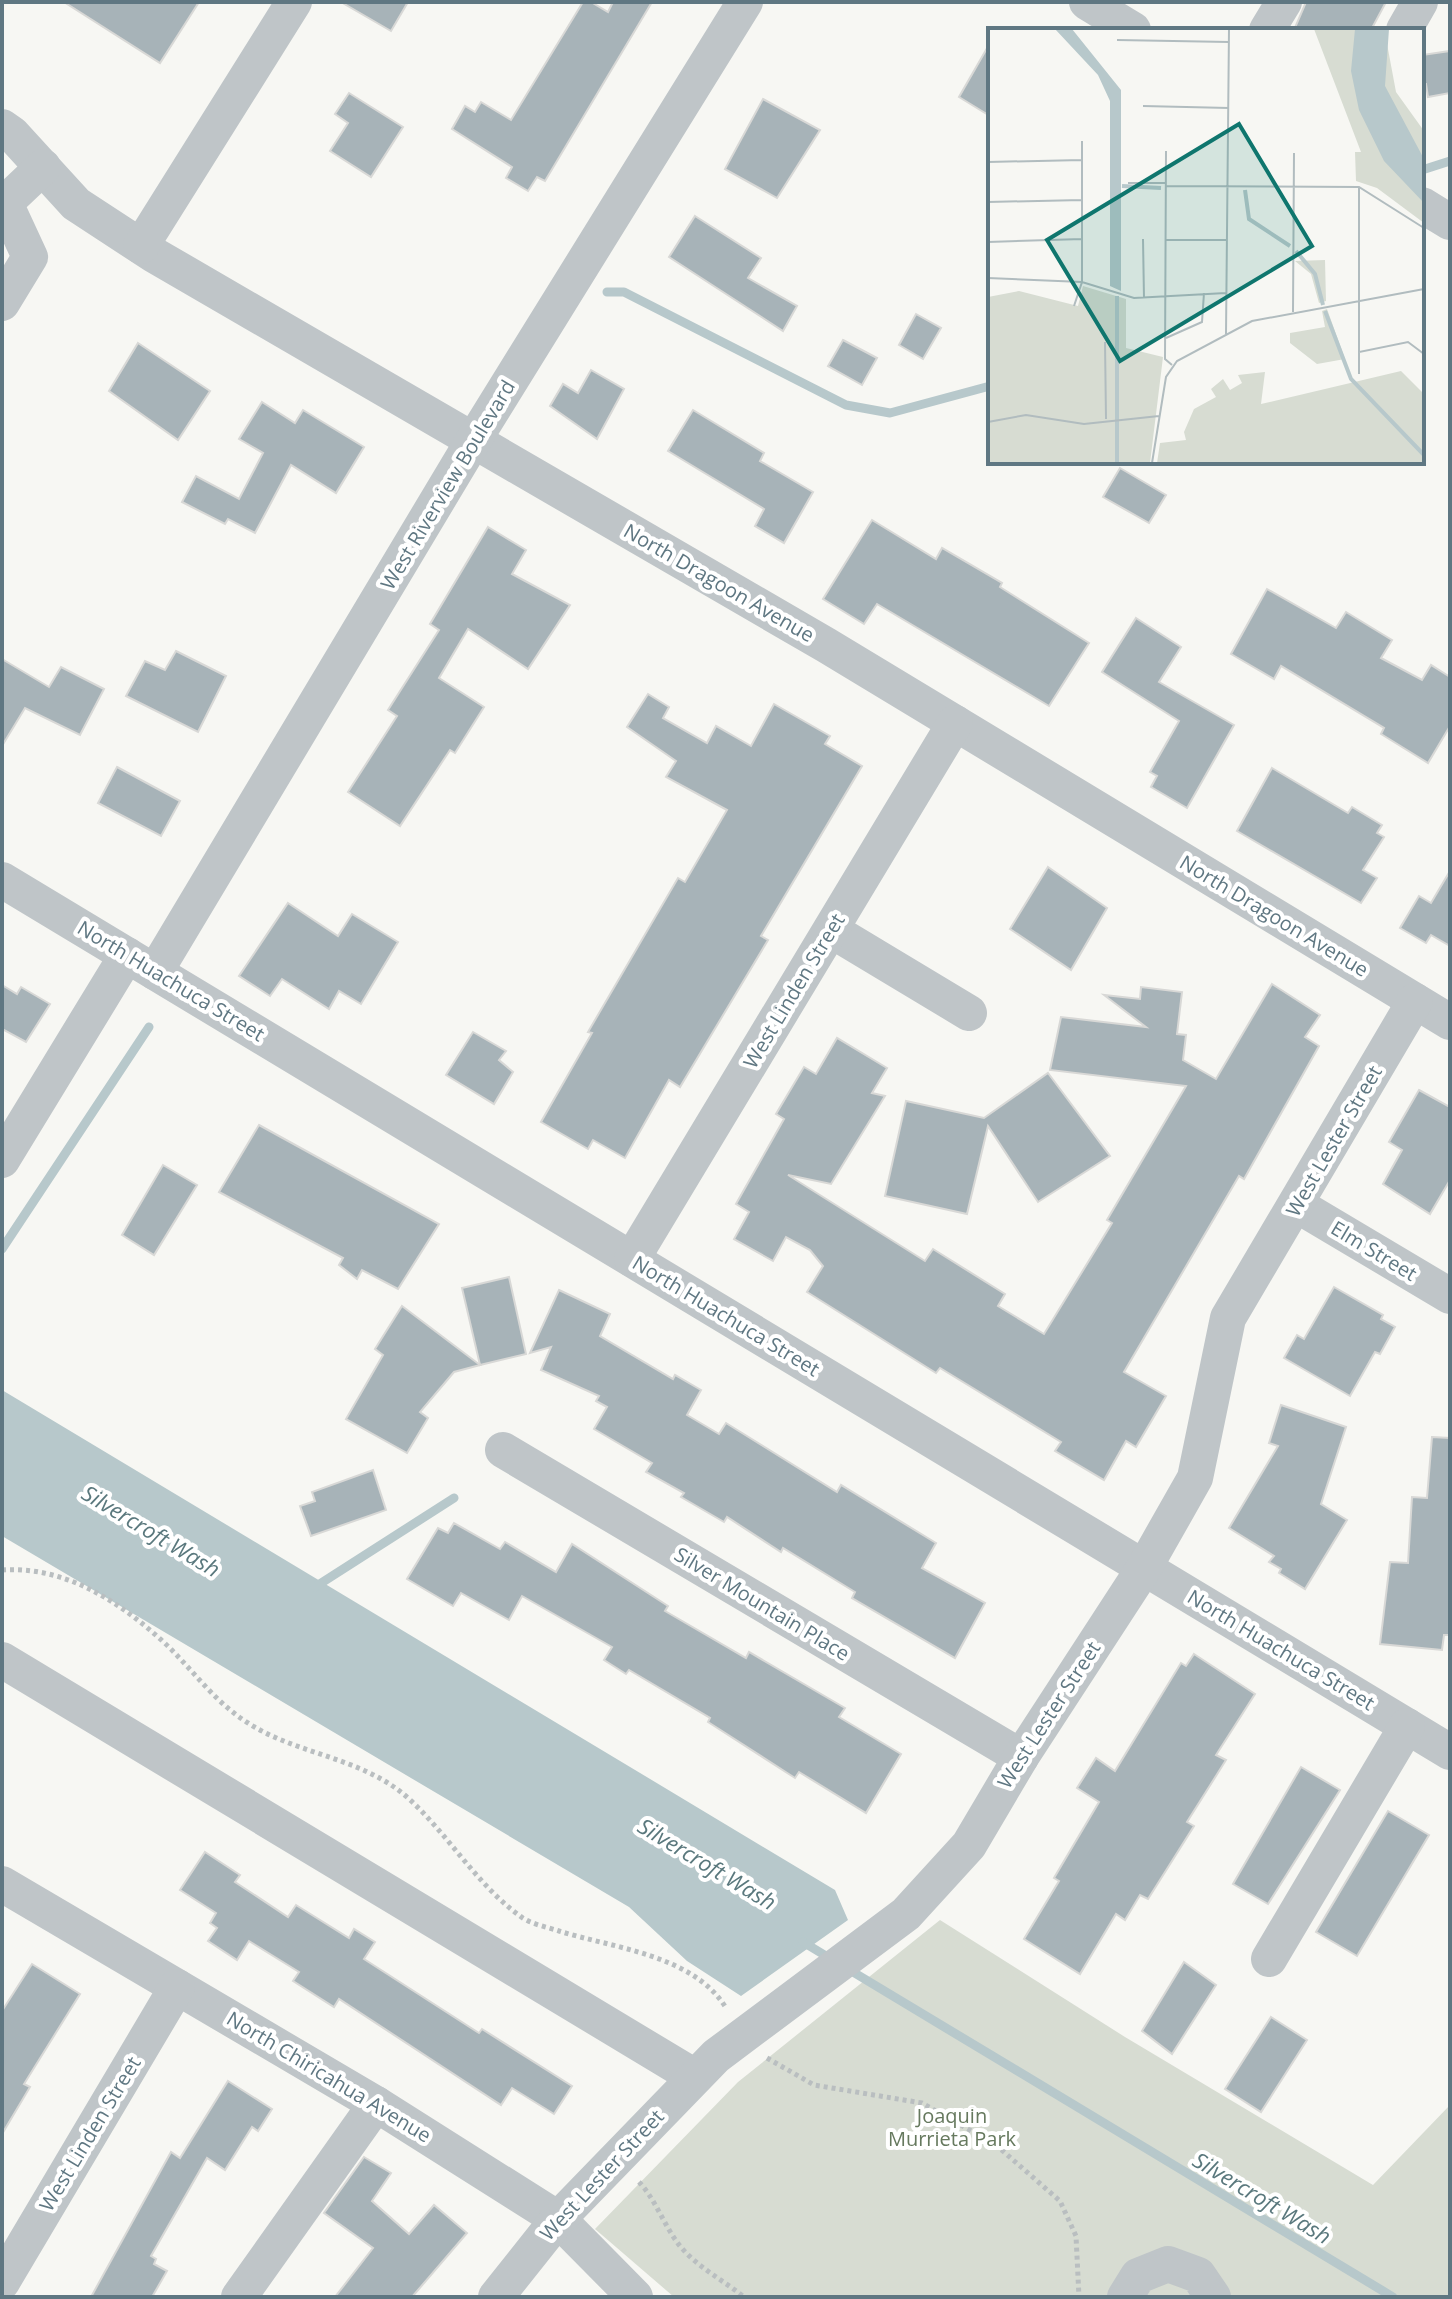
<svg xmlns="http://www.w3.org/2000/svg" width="1452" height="2299" font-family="'Open Sans',sans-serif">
	<rect width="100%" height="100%" fill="#f7f7f3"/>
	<polygon fill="#d7dcd2" points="940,1920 1125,2037 1373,2185 1450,2105 1450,2297 674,2297 595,2229 738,2082"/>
	<polygon fill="#b7c8cb" points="2,1390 835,1890 848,1920 741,1996 687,1961 629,1907 2,1536"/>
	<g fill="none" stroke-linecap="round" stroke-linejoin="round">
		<g stroke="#b7c8cb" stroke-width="9">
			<polyline points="1422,170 1450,161"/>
			<polyline points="607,292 624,292 846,405 890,413 990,386"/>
			<polyline points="2,1249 149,1027"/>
			<polyline points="315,1587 454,1498"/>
			<polyline points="803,1942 831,1959"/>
			<polyline points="848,1969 1393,2297"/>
		</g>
	</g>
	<g fill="#a7b3b8" stroke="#d8d8d6" stroke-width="2">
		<polygon points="64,2 199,2 160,63"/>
		<polygon points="341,2 408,2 391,31"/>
		<polygon points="583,2 591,2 608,12 613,2 652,2 545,181 537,177 528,191 506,178 512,167 452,129 465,106 475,112 481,102 511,120"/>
		<polygon points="1306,2 1386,2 1371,30 1294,30"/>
		<polygon points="990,43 990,116 959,97"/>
		<polygon points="1450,51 1450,93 1428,97 1426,84 1422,84 1422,55"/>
		<polygon points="349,93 403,127 371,177 330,151 348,123 335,114"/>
		<polygon points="763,99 820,130 777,198 725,169"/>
		<polygon points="695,216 761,258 748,278 797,306 783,331 669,257"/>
		<polygon points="916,314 941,328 923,359 899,345"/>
		<polygon points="843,340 877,358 862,385 828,366"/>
		<polygon points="138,343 210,391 178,440 109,391"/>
		<polygon points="591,370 624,389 597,439 550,406 563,384 578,393"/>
		<polygon points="262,402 295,423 303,410 364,447 336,493 291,465 255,533 228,519 225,524 182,502 196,476 239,499 263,453 239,439"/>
		<polygon points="693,410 764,453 760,461 813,492 784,543 755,526 764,509 668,451"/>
		<polygon points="1120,468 1166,495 1149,523 1103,497"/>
		<polygon points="872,520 936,559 942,548 1002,583 1000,587 1089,643 1049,706 877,604 864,624 823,599"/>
		<polygon points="488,527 526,550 512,574 570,605 528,669 468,629 439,678 484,707 455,753 450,750 400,826 348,792 397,716 388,710 439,630 430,624"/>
		<polygon points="1267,589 1336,628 1346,612 1392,640 1381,658 1422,680 1431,665 1450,677 1450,726 1428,763 1381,734 1384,728 1281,666 1274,679 1231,654"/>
		<polygon points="1136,618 1181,647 1159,682 1234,725 1187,808 1151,787 1157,776 1150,772 1179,721 1102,672"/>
		<polygon points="176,651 226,676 198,732 126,696 145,661 165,670"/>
		<polygon points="2,659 49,687 61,667 104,689 80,735 25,708 2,746"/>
		<polygon points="648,694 669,707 663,718 707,743 716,726 751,746 774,704 830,736 825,744 862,766 761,936 768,940 680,1087 669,1080 625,1158 593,1140 588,1149 541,1122 592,1033 588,1032 678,878 685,882 727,810 666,777 676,761 627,727"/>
		<polygon points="117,767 180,801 161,836 98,803"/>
		<polygon points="1272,768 1348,813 1352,807 1382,825 1377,833 1384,837 1363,870 1377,878 1361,903 1237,831"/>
		<polygon points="1048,867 1107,908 1071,970 1010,929"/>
		<polygon points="1450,871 1450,946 1431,935 1426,943 1400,928 1419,896 1431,903"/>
		<polygon points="288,903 338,936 352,914 398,942 361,1004 339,991 329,1009 282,979 270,996 239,976"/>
		<polygon points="1272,984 1320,1015 1305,1037 1319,1046 1244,1179 1239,1176 1124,1372 1166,1396 1136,1447 1126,1441 1104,1480 1055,1451 1061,1442 940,1368 936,1373 807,1292 823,1266 810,1250 786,1237 773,1261 734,1239 749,1212 736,1204 784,1119 776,1114 804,1067 816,1074 837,1038 887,1068 872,1093 885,1096 831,1184 788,1175 925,1261 933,1249 1005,1294 998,1306 1044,1334 1112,1223 1107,1220 1186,1086 1050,1070 1061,1017 1146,1027 1104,995 1140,999 1141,987 1182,992 1177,1034 1186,1035 1183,1060 1216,1079"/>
		<polygon points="2,985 17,994 21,987 50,1004 26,1042 2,1029"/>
		<polygon points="473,1032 506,1051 499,1060 513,1072 494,1104 446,1075"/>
		<polygon points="1048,1073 1110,1156 1038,1202 988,1126 967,1214 885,1196 906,1101 984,1118"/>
		<polygon points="1419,1090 1450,1107 1450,1180 1430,1214 1383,1184 1402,1150 1389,1142"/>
		<polygon points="259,1125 439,1224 398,1289 362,1270 357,1279 339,1265 343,1258 219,1192"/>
		<polygon points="163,1165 197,1185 154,1255 122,1235"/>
		<polygon points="509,1277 526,1354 480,1365 462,1288"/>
		<polygon points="1334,1287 1383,1315 1381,1319 1395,1327 1380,1354 1375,1352 1350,1396 1284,1358 1297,1335 1304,1339"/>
		<polygon points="559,1290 610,1314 600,1336 673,1379 675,1375 701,1390 687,1415 719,1434 726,1423 837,1492 841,1485 936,1543 922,1568 985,1603 955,1658 852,1598 855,1592 783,1548 781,1552 727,1517 724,1522 681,1497 684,1493 646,1472 652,1463 594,1429 607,1407 596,1401 599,1396 541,1370 551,1347 530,1353"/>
		<polygon points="402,1306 480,1365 454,1372 420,1412 428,1418 407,1453 346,1419 383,1355 375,1349"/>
		<polygon points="1281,1405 1346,1427 1321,1504 1347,1520 1305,1589 1279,1573 1281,1569 1269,1562 1274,1556 1229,1528 1278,1446 1269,1443"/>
		<polygon points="1432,1437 1450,1438 1450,1635 1444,1635 1442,1650 1380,1644 1390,1562 1408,1563 1412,1497 1427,1498"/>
		<polygon points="373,1470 386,1510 311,1536 300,1506 315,1501 312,1492"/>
		<polygon points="454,1523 500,1549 505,1542 556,1572 572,1544 668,1606 665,1611 746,1658 749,1652 845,1708 839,1717 901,1754 866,1813 799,1772 795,1778 708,1722 710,1718 629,1670 626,1674 604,1660 612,1647 522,1596 509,1620 461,1593 453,1606 407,1579 438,1528 448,1533"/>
		<polygon points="1194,1654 1255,1694 1216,1755 1226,1760 1187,1822 1194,1826 1148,1899 1140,1895 1125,1920 1116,1914 1080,1974 1024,1939 1059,1881 1054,1878 1099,1802 1077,1788 1096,1758 1115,1771 1181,1663 1186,1666"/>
		<polygon points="1301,1767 1340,1790 1268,1904 1233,1884"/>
		<polygon points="1388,1811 1429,1835 1357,1956 1316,1932"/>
		<polygon points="205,1852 240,1875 235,1882 288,1917 296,1905 349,1938 354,1929 375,1942 364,1959 479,2033 482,2029 572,2086 554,2114 512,2088 501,2105 339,1999 334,2007 293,1981 299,1972 249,1941 237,1960 208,1941 217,1928 210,1923 216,1913 180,1890"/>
		<polygon points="1184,1962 1216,1985 1172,2054 1142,2031"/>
		<polygon points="32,1964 80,1994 24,2084 30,2087 2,2134 2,2011"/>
		<polygon points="1271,2017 1307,2040 1261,2112 1225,2089"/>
		<polygon points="228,2081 272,2109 258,2131 252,2127 225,2170 207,2158 151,2256 156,2259 154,2264 167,2271 152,2297 91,2297 171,2152 180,2158"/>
		<polygon points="364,2157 391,2173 372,2201 409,2234 434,2205 467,2233 412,2297 335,2297 373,2248 324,2213"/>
	</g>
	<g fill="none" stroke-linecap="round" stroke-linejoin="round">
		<g stroke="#b9bec0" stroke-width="5" stroke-dasharray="4 4" stroke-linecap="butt">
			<path d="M 2,1570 C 62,1566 114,1598 158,1637 C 189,1664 210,1698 245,1721 C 295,1755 361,1756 408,1798 C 448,1834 476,1884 520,1916 C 530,1924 547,1927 559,1931 C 613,1948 694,1955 726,2008"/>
			<polyline points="767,2058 814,2085 922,2103 996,2145 1060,2201 1076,2236 1079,2297"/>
			<path d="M 639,2182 C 656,2200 664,2226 680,2246 C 697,2267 723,2280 744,2297"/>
		</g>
		<g stroke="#bfc5c8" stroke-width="36">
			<polyline points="1087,2 1133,30"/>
			<polyline points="1267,30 1284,2"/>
			<polyline points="1404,30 1420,2"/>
			<polyline points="2,127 12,134 76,204 154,255 826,645 1450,1022"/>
			<polyline points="1422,205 1450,222"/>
			<polyline points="141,246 294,2"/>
			<polyline points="2,303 30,257 5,203 43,167"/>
			<polyline points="2,880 1450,1752"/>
			<polyline points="831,930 969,1013"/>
			<polyline points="155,972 473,441 745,2"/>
			<polyline points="2,1160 127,955"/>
			<polyline points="1297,1205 1450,1296"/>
			<polyline points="632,1259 955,723"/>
			<polyline points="503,1450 1021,1757"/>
			<polyline points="2,1660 695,2077"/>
			<polyline points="2,1884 376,2104 558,2219 635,2297"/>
			<polyline points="1269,1959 1407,1726"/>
			<polyline points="2,2282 177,1987"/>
			<polyline points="239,2297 376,2104"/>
			<polyline points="496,2297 558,2219 716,2056 906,1914 969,1845 1021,1757 1144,1568 1195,1478 1228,1318 1415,1001"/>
			<polyline points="1125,2297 1138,2276 1168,2264 1198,2275 1213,2297"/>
		</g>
	</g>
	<g text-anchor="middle" stroke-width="8" stroke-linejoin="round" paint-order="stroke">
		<g font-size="20" fill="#5f7782" stroke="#fff">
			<text transform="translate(448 485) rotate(-59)" y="7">West Riverview Boulevard</text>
			<text transform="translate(719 583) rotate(30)" y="7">North Dragoon Avenue</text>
			<text transform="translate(1274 916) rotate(31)" y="7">North Dragoon Avenue</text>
			<text transform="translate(171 981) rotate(31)" y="7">North Huachuca Street</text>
			<text transform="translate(794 991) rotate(-59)" y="7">West Linden Street</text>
			<text transform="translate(1334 1141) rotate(-60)" y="7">West Lester Street</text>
			<text transform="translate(1374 1251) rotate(31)" y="7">Elm Street</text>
			<text transform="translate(726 1316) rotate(31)" y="7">North Huachuca Street</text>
			<text transform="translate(762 1604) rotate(31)" y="7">Silver Mountain Place</text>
			<text transform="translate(1281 1650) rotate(31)" y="7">North Huachuca Street</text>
			<text transform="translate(1049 1715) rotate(-57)" y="7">West Lester Street</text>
			<text transform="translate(329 2077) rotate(31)" y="7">North Chiricahua Avenue</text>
			<text transform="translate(90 2134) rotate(-59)" y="7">West Linden Street</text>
			<text transform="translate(602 2175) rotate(-47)" y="7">West Lester Street</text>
		</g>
		<g font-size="20" fill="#66795e" stroke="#fff">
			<text x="952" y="2123">Joaquin<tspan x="952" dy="23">Murrieta Park</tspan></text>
		</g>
		<g font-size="22" font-style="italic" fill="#5a787d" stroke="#fff">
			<text transform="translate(151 1531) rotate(31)" y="8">Silvercroft Wash</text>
			<text transform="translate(707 1864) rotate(31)" y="8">Silvercroft Wash</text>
			<text transform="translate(1262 2198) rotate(31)" y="8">Silvercroft Wash</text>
		</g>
	</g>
	<g transform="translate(988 28)">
		<rect width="436" height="436" fill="#f7f7f3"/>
		<path d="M 326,1 L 402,1 L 397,5 L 408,64 L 436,103 L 436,195 L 389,160 L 368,153 L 367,124 L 373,124 ZM 337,232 L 338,273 L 331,275 L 323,246 L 307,233 ZM 95,258 L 138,271 L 138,320 L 175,329 L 162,435 L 0,435 L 0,269 L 31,263 L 90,278 ZM 339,281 L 357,331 L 329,336 L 302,315 L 302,305 L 337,299 L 334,283 ZM 413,343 L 436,366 L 436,435 L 169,435 L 172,415 L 198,412 L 196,404 L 206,381 L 228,369 L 223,361 L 235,351 L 242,362 L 254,355 L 250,347 L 277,344 L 273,376 Z" fill="#d7dcd2"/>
		<path d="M 67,1 L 84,1 L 133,62 L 133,263 L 122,258 L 122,73 L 110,47 ZM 367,1 L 401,1 L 397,58 L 436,131 L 436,175 L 396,133 L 371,82 L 363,43 Z" fill="#b7c8cb"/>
		<path fill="none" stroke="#b7c8cb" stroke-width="4" d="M 134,158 L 173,160M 257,162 L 261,191 L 302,218M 308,223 L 327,246 L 335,277M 129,268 L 129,435M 337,283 L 363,351 L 436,427"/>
		<path fill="none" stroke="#b1bcbf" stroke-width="2" d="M 129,12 L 241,14M 155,78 L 241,80M 178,123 L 177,331 L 184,337M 0,134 L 94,132M 140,155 L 178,155M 178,158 L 371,159 L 436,200M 0,174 L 94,172M 155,211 L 156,270M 178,212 L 239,212M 0,214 L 94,211M 0,250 L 94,254 L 146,270 L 238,265M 86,278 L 94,254 L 94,113M 305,284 L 306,125M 238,306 L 241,1M 178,310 L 214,294 L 216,265M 117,314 L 118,391M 371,324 L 371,159M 371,346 L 371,324 L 420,314 L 436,326M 0,394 L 38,387 L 96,396 L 171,388M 164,435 L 178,349 L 189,333 L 264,293 L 436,261"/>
		<path fill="#0f766e" fill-opacity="0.15" stroke="#0f766e" stroke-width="4" d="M 251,96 L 324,218 L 132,333 L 59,212 Z"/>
		<rect width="436" height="436" fill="none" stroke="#5f7782" stroke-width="4"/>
	</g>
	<rect width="1452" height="2299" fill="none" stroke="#5f7782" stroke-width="8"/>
</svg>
